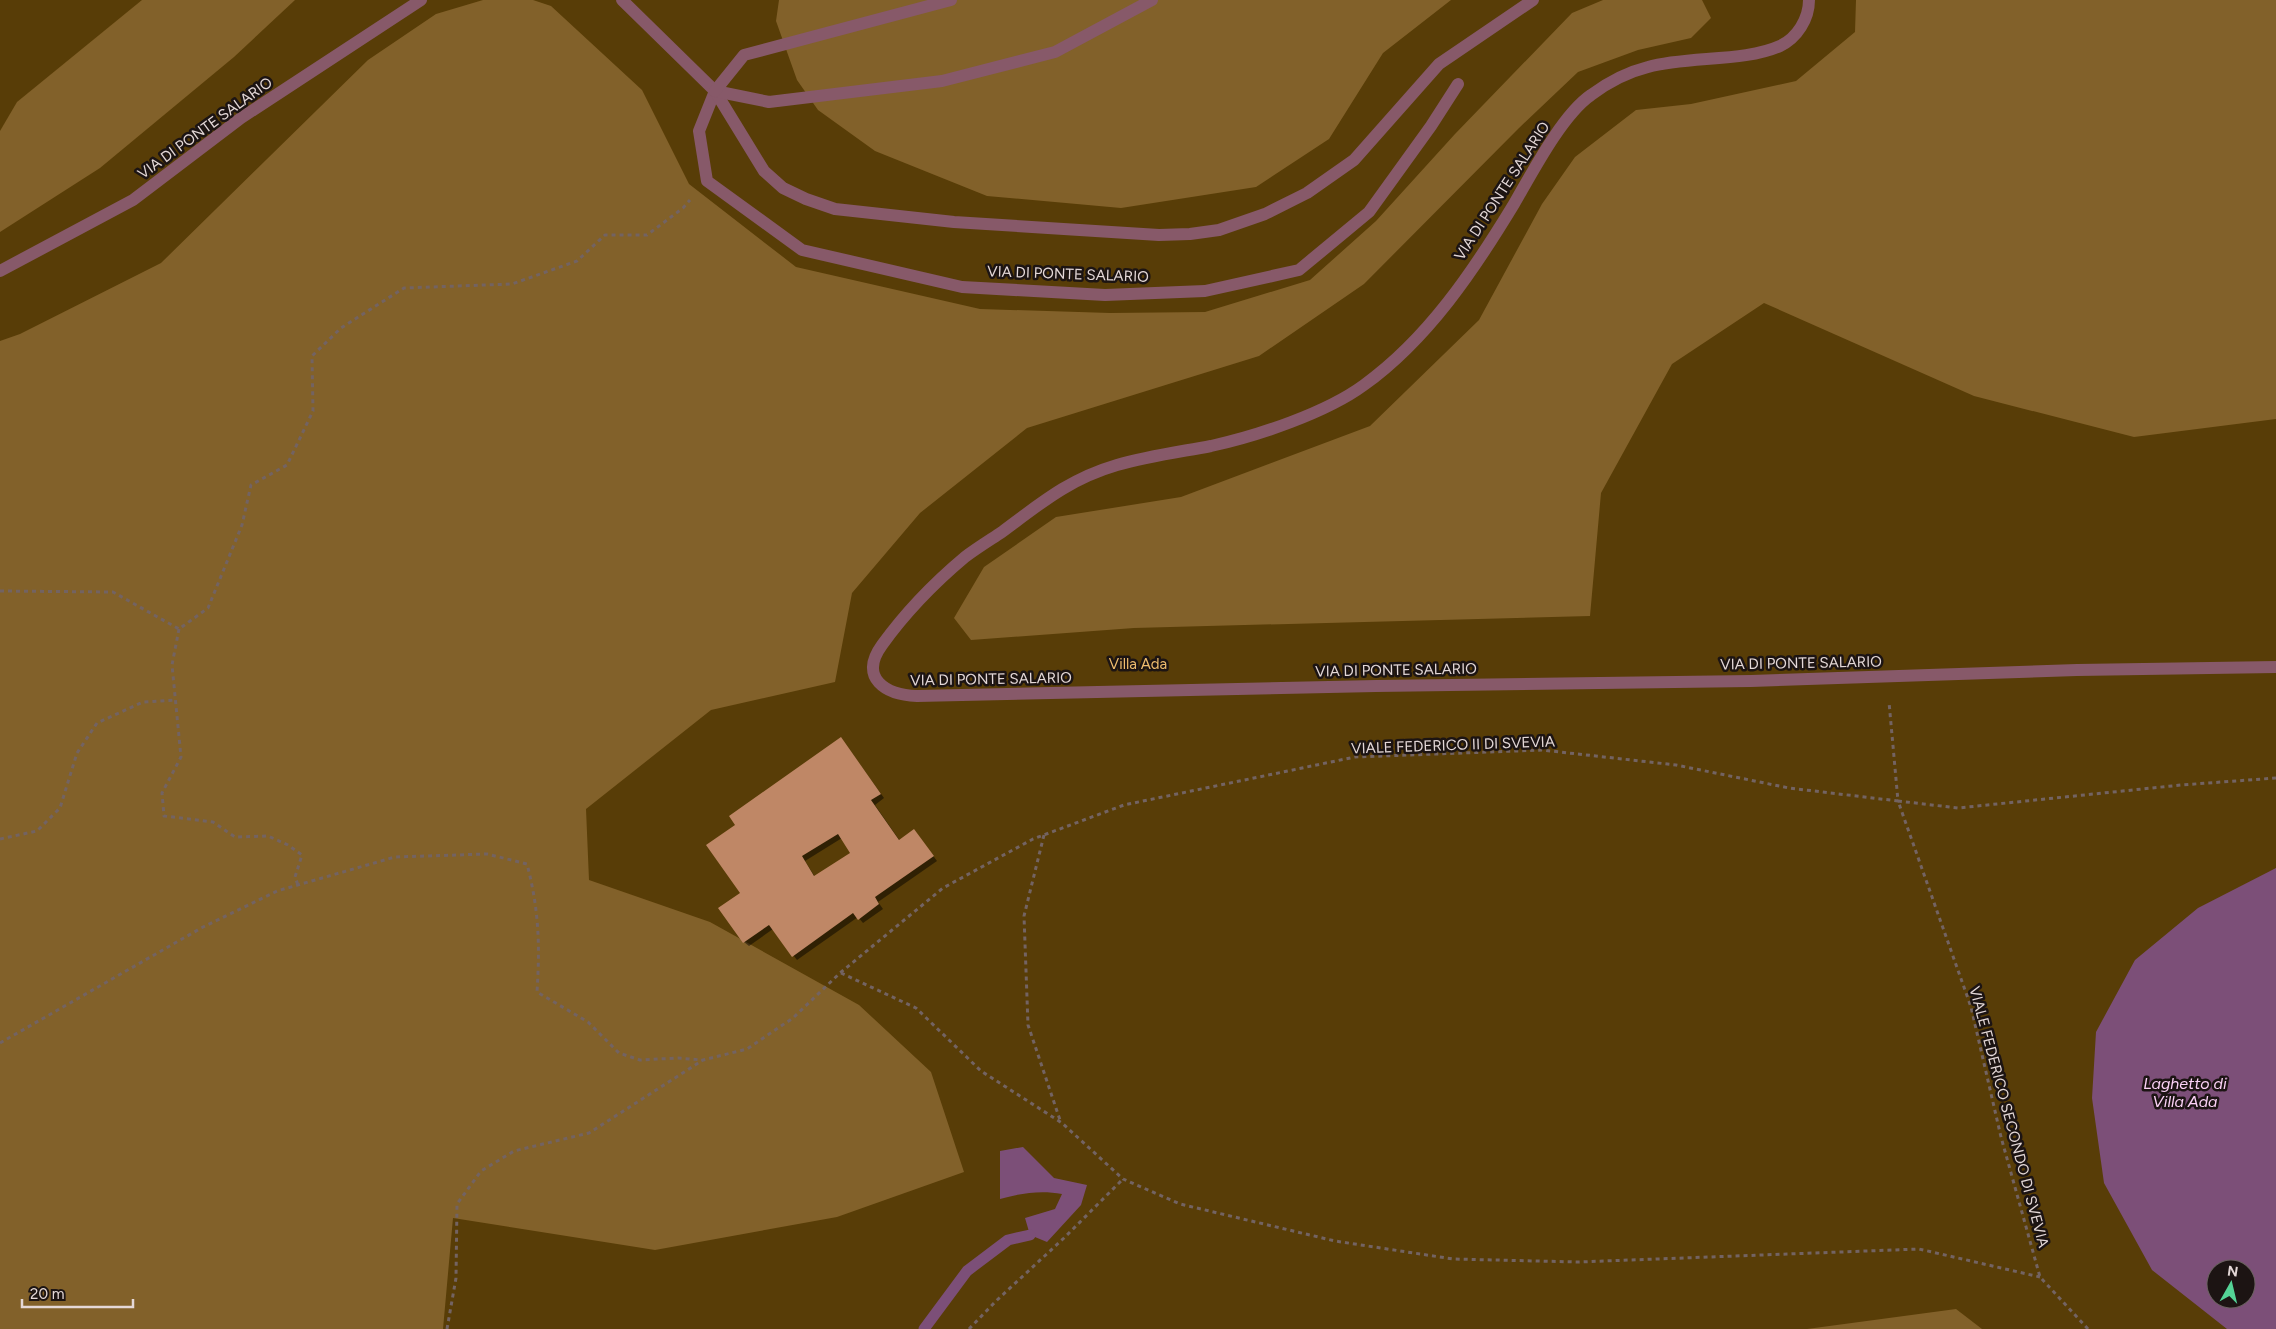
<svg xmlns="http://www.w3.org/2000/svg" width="2276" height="1329" font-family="Figtree,sans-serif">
	<rect width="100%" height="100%" fill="#3a2827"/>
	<path fill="#583d07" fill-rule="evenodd" d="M 0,0 L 2276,0 L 2276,1329 L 0,1329 ZM 2216,1269 L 2246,1269 L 2246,1299 L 2216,1299 Z"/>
	<g fill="#82612a">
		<polygon points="142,0 295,0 234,57 100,168 0,232 0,131 17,102"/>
		<polygon points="483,0 533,0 551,6 642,90 689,184 796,267 980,309 1110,313 1205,312 1310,280 1376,221 1455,134 1572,13 1603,0 1702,0 1711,18 1691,38 1638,50 1578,72 1519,128 1364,284 1259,356 1027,428 920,513 852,593 835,682 711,710 586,809 589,880 710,922 859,1005 931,1072 964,1172 837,1217 655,1250 453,1218 443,1329 0,1329 0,341 20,334 161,263 368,60 436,14"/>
		<polygon points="779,0 1451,0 1383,53 1329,139 1256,187 1121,208 987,196 875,151 818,110 797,80 776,21"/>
		<polygon points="1856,0 2276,0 2276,419 2134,437 1974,396 1764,303 1672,364 1601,493 1590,616 1134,628 971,640 954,618 984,567 1056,517 1181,497 1370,426 1479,320 1542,204 1575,157 1636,110 1691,104 1796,81 1855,32"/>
		<polygon points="1956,1309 1982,1329 1807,1329"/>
	</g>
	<g fill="#7c4f78" fill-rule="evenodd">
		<path d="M 2276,868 L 2276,1329 L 2227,1329 L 2152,1270 L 2104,1183 L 2092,1098 L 2096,1032 L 2135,960 L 2198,908 ZM 2216,1269 L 2246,1269 L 2246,1299 L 2216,1299 Z"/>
		<path d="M 1023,1147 L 1054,1178 L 1087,1185 L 1081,1205 L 1047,1242 L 1030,1235 L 1025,1218 L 1055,1209 L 1062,1194 C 1041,1190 1021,1193 1000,1199 L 1000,1151 Z"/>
	</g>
	<path fill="#0007" fill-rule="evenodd" d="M 841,738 L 884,798 L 875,805 L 900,841 L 914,830 L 937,861 L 878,902 L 883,909 L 863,923 L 858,917 L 797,960 L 773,929 L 749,946 L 744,942 L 737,825 ZM 842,838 L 852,854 L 815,877 L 805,861 Z"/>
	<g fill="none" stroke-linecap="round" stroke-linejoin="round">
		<polyline stroke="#7c4f78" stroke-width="11" points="924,1329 967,1271 1008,1240 1030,1235"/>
	</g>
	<path fill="#bf8766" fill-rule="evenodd" d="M 841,737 L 881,794 L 871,800 L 899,840 L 914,829 L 934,856 L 875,897 L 879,904 L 858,920 L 853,913 L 792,957 L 769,925 L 743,943 L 718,908 L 740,893 L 706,845 L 735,825 L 729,816 ZM 838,834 L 850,853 L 814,876 L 802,856 Z"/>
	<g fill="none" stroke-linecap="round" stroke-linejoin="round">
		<g stroke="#736362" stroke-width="3" stroke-dasharray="4 4" stroke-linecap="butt">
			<polyline points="0,591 113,592 179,629 208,608 242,525 251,485 287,465 313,411 312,356 341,328 404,288 512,284 577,261 605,235 647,235 683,208 690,200"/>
			<polyline points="179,629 172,665 181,757 162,793 164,816 213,822 235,837 268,836 288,845 302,855 295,877 298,885"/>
			<polyline points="1044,835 1024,916 1028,1025 1061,1123"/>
			<polyline points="0,839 37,831 60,808 77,753 97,723 143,702 176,700"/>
			<polyline points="841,973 916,1008 981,1071 1062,1123 1123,1179 1180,1204 1335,1241 1453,1259 1578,1262 1919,1249 2040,1277"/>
			<path d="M 0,1043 L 203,927 L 277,891 L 395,857 L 487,854 L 527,864 C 539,910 540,945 537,992 L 588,1022 L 619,1053 L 640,1060 L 678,1058 L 702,1060"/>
			<polyline points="447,1329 456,1278 457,1204 481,1171 514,1151 589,1133 703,1060 747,1049 793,1018 840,973 943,888 1033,839 1124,805 1355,757 1542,750 1676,765 1789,788 1898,801 1889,702"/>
			<polyline points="969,1329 996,1301 1064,1238 1123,1179"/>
			<polyline points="2088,1329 2040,1277 2001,1137 1971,1007 1898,801 1958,808 2181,785 2276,778"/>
		</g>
		<polyline stroke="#875969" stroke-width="12" points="715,91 699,131 707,181 802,250 962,287 1105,295 1205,291 1299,270 1369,212 1431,126 1458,84"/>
		<g stroke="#875969" stroke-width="12">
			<polyline points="622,0 715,91 764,171 783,188 806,199 835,209 954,222 1159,235 1190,234 1219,230 1265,214 1307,193 1354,160 1439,64 1533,0"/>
			<path d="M 1809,0 C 1809,19 1797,38 1780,46 C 1745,62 1687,56 1648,67 C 1628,72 1607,83 1591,95 C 1562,115 1532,173 1514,204 C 1474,270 1428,339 1364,385 C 1326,413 1257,436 1211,446 C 1179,452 1148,456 1117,465 C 1069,479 1041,503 1002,532 C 990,540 977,548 965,557 C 934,583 905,613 882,645 C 858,678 886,695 917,696 L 1376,686 L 1751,681 L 2077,670 L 2276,667"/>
			<polyline points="715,91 769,102 942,81 1055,52 1152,0"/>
			<polyline points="715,91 744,55 951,0"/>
			<polyline points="0,271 133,200 241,118 421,0"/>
		</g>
	</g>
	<g text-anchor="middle" stroke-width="5" stroke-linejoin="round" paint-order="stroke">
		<g font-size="15" fill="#e4d8d7" stroke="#1c1413">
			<text transform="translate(205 128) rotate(-36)" y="5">VIA DI PONTE SALARIO</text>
			<text transform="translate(1502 191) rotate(-57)" y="5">VIA DI PONTE SALARIO</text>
			<text transform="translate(1068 274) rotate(2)" y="5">VIA DI PONTE SALARIO</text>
			<text transform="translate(1801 663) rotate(-1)" y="5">VIA DI PONTE SALARIO</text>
			<text transform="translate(1396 670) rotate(-1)" y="5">VIA DI PONTE SALARIO</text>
			<text transform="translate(991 679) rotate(-1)" y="5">VIA DI PONTE SALARIO</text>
			<text transform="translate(1453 745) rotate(-2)" y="5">VIALE FEDERICO II DI SVEVIA</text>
			<text transform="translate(2009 1117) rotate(75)" y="5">VIALE FEDERICO SECONDO DI SVEVIA</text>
		</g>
		<g font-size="15" fill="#eebc6d" stroke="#1c1413">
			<text x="1138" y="669">Villa Ada</text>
		</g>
		<g font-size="16" font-style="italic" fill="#fcd2f7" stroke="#1c1413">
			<text x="2185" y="1089">Laghetto di<tspan x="2185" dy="18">Villa Ada</tspan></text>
		</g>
	</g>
	<g transform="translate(2231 1284) rotate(8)"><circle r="24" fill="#1c1413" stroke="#6c6261"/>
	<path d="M0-4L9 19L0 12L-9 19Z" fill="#54d396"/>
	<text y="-8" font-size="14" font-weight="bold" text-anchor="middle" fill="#e4d8d7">N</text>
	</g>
	<path d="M22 1299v8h111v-8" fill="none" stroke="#e4d8d7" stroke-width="2.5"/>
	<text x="30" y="1299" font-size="15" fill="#e4d8d7" stroke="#1c1413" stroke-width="4" paint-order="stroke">20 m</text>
</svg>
